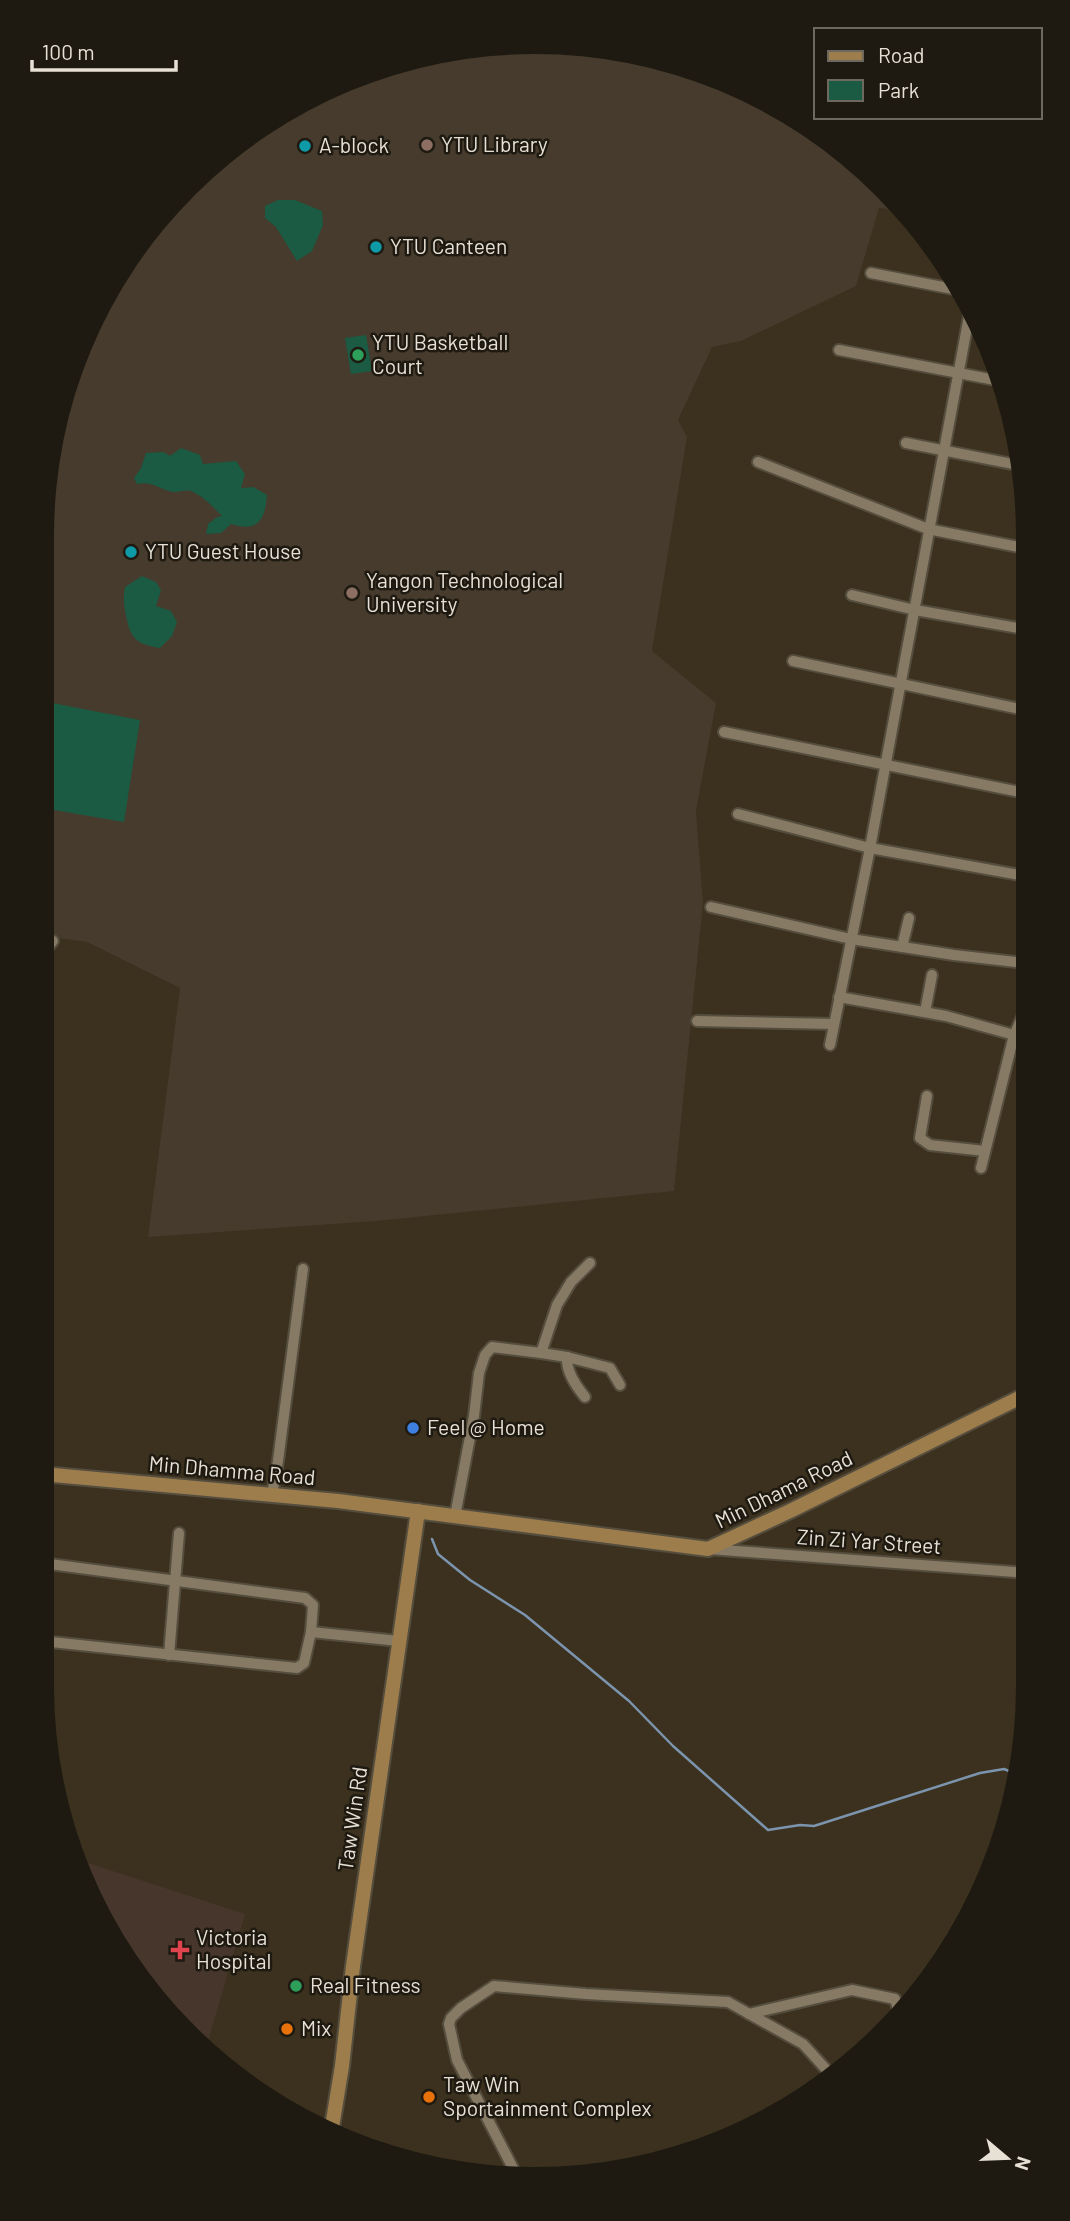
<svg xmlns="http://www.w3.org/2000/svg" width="1070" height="2221" font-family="Barlow,sans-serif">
	<rect width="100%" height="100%" fill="#3b311e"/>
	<polygon fill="#463b2c" points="535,42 632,52 724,80 835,144 903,211 879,208 856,286 741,341 712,347 678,420 687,437 652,651 716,703 696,811 703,903 674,1191 376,1221 148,1237 180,988 87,942 42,936 42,535 52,438 80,346 125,261 187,186 261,125 347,79 439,51"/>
	<polygon fill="#47362b" points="76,1859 245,1914 207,2045 144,1986"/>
	<g fill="#1b5b43">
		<polygon points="278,200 295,200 322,211 323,225 312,251 297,261 276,227 265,218 265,206"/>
		<polygon points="366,335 372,371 351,374 345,338"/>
		<path d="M 181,448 L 200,455 L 203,464 L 236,461 L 245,474 L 241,488 L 253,487 L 267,495 C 265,519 259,533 231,524 L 221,533 L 206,534 L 208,524 L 217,517 L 222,516 C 214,508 203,496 191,491 C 184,489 176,494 169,491 C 156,487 151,481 137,484 L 134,478 L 141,468 L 146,453 L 164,452 L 170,456 Z"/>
		<path d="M 142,576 L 156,582 L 161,590 L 156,606 L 171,611 L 177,622 L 172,636 L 160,648 C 136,644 131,639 126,616 C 124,605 123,598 125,587 Z"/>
		<polygon points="42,701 140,720 124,822 42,808"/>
	</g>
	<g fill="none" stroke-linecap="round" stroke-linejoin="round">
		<polyline stroke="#7c94ae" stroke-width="2.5" points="432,1539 438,1554 470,1580 525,1615 629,1701 673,1746 768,1830 800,1825 814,1826 980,1773 1004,1769 1014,1773 1019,1772"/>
		<g stroke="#554d3d" stroke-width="14">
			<g id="street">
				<polyline points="871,273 958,290"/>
				<polyline points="839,350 1000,381"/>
				<polyline points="906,443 1023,466"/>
				<polyline points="758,462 928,529 1024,548"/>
				<polyline points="852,595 915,610 1024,629"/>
				<polyline points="793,661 1025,710"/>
				<polyline points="724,732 1025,793"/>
				<polyline points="738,814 870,848 1025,876"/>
				<polyline points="711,907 851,939 954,955 1025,963"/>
				<polyline points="902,947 909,918"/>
				<polyline points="42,955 53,941"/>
				<polyline points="839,997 946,1016 1014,1035"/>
				<polyline points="925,1012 932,975"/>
				<polyline points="697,1021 834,1024"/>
				<polyline points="830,1045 870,848 970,311"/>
				<polyline points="927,1096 920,1138 930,1145 985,1151"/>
				<polyline points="981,1168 1014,1035 1026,1009"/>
				<path d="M 541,1353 L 567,1357 C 566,1372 576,1386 585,1397"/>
				<polyline points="567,1357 610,1368 620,1385"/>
				<polyline points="272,1495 278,1461 303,1269"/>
				<polyline points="455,1516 474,1416 479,1373 485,1355 492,1347 541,1353 557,1305 571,1282 590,1263"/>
				<polyline points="709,1549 1028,1573"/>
				<polyline points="42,1563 305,1598 313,1605 311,1632 399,1641"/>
				<polyline points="42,1641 297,1668 304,1663 311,1632"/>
				<polyline points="169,1655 179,1533"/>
				<polyline points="749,2014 852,1990 895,1999 900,2017"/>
				<polyline points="515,2172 457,2060 449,2024 451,2018 461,2008 494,1986 586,1994 728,2002 803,2044 834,2078"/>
			</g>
		</g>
		<g stroke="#554d3d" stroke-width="18">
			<g id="secondary">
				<polyline points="42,1474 338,1501 708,1549 790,1511 1027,1394"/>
				<polyline points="331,2133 342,2066 353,1966 418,1511"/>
			</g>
		</g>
		<use href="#street" stroke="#867a65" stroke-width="10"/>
		<use href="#secondary" stroke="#9d7d4c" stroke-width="14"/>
	</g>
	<g fill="#8d6e63" stroke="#1e1a11" stroke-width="2.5">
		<circle cx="427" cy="145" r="7"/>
		<circle cx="352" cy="593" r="7"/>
	</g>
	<g fill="#0f9aa8" stroke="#1e1a11" stroke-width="2.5">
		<circle cx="305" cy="146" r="7"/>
		<circle cx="376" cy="247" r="7"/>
		<circle cx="131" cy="552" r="7"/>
	</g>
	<g fill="#2e9e5b" stroke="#1e1a11" stroke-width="2.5">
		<circle cx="358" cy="355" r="7"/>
		<circle cx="296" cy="1986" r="7"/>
	</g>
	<circle fill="#3f7fe0" stroke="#1e1a11" stroke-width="2.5" cx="413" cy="1428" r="7"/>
	<path fill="#e0444e" stroke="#1e1a11" stroke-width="2.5" d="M176.5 1939.5h7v7h7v7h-7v7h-7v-7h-7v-7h7z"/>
	<g fill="#e8710a" stroke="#1e1a11" stroke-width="2.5">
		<circle cx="287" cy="2029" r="7"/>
		<circle cx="429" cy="2097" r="7"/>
	</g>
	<g text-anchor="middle" stroke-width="5" stroke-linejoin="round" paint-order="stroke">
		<g font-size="21" fill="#e7e0d5" stroke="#1e1a11" text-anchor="start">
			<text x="441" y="152">YTU Library</text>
			<text x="319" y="153">A-block</text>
			<text x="390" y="254">YTU Canteen</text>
			<text x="372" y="350">YTU Basketball<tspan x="372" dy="24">Court</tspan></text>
			<text x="145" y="559">YTU Guest House</text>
			<text x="366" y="588">Yangon Technological<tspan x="366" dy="24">University</tspan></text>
			<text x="427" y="1435">Feel @ Home</text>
			<text x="196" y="1945">Victoria<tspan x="196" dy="24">Hospital</tspan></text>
			<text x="310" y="1993">Real Fitness</text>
			<text x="301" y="2036">Mix</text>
			<text x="443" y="2092">Taw Win<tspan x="443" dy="24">Sportainment Complex</tspan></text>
		</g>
		<g font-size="21" fill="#e7e0d5" stroke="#1e1a11">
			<text transform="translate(232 1471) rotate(5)" y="7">Min Dhamma Road</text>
			<text transform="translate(784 1490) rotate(-26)" y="7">Min Dhama Road</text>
			<text transform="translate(869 1542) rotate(4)" y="7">Zin Zi Yar Street</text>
			<text transform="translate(353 1819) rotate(-82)" y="7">Taw Win Rd</text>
		</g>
	</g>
	<path d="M0 0H1070V2221H0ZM535 54H535A481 481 0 0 1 1016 535V1686A481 481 0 0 1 535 2167H535A481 481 0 0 1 54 1686V535A481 481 0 0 1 535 54Z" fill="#1e1a11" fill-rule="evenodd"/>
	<rect x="814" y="28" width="228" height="91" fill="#1e1a11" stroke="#6e695f" stroke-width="2"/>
	<rect x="828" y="51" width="35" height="10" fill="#9d7d4c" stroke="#6e695f" stroke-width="2"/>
	<text x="878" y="63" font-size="21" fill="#e7e0d5">Road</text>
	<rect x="828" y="80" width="35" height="21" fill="#1b5b43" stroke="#6e695f" stroke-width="2"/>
	<text x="878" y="98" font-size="21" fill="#e7e0d5">Park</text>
	<g transform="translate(1007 2158) rotate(109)" stroke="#1e1a11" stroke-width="5" paint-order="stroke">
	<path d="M0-5L12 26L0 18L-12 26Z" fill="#e7e0d5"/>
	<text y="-10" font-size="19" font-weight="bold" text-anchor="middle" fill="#e7e0d5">N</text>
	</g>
	<path d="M32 60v10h144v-10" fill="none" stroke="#e7e0d5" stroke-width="3.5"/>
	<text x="42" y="60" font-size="21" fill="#e7e0d5" stroke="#1e1a11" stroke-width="5" paint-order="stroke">100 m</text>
</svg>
